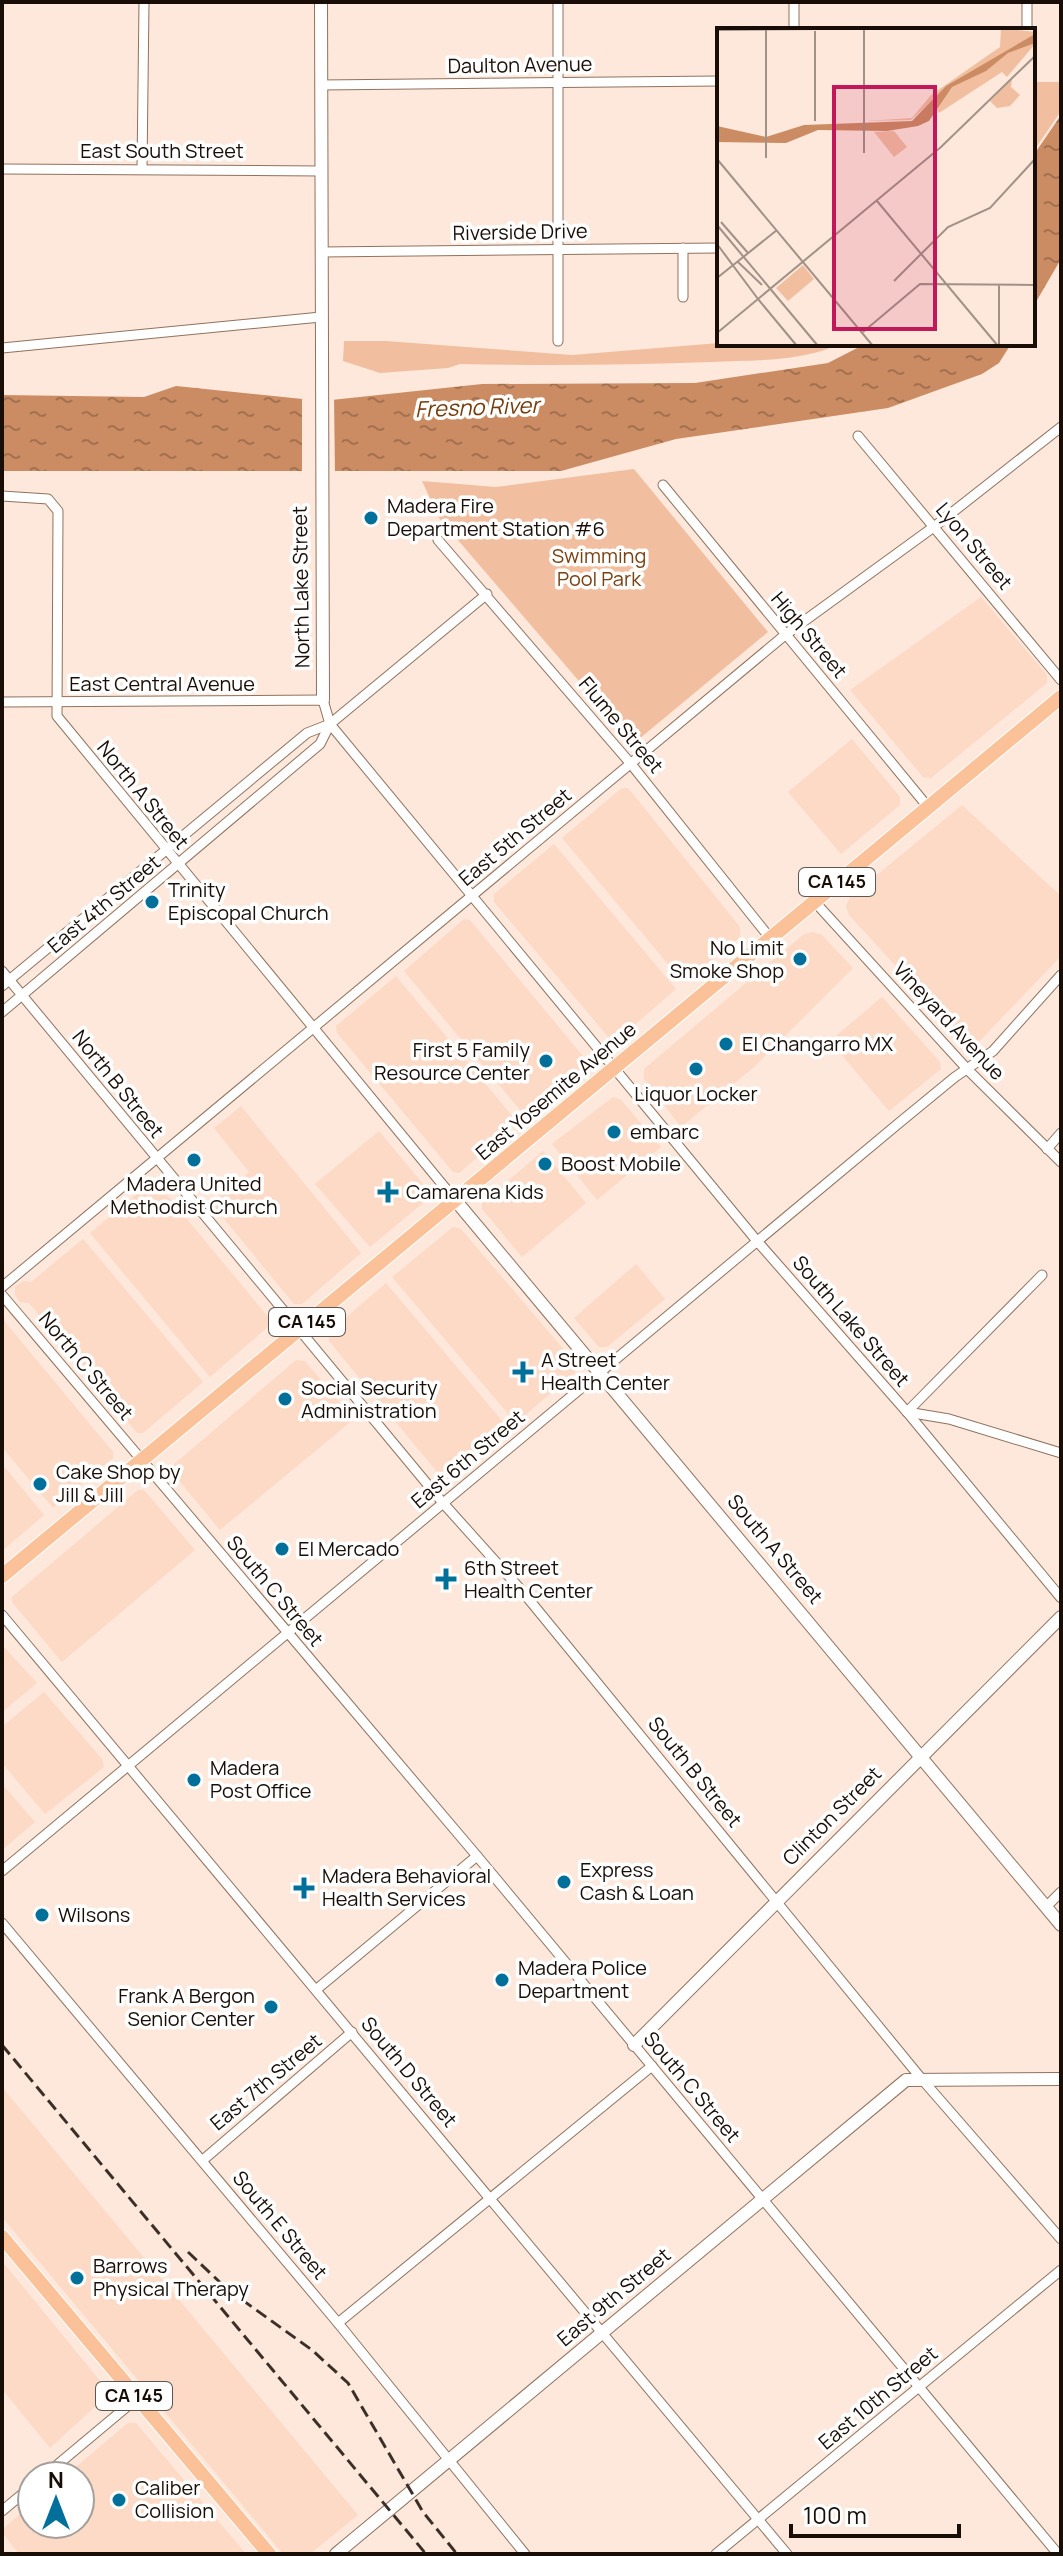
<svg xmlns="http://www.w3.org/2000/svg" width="1063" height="2556" font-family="Manrope,sans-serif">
	<defs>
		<pattern id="water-ripples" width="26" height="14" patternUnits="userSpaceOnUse" patternTransform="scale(2)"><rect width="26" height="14" fill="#cb8c63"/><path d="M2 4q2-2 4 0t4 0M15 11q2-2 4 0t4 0" fill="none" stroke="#a47150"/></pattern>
	</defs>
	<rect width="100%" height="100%" fill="#fde8db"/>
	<g fill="#fcdac6">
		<polygon points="981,597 1047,675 1047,683 931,778 923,777 850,690"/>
		<polygon points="852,739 900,797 900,805 841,854 788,792"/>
		<polygon points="622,788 628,788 740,927 740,937 684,983 562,838"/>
		<polygon points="962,805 1061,896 1061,956 972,1049 849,915 846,906 850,897"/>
		<polygon points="554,844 676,989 617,1040 610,1039 494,902 494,894"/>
		<polygon points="464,919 470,920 582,1055 582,1068 525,1116 404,971"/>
		<polygon points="813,932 822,935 853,968 753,1068 681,1127 644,1079 644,1069 804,934"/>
		<polygon points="396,976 518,1123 459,1173 453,1172 337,1033 336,1026"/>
		<polygon points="882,997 940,1062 941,1069 889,1111 830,1041"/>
		<polygon points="613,1097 621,1100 661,1147 597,1200 552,1144"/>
		<polygon points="241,1106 361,1253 302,1304 294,1304 212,1204 249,1172 214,1128"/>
		<polygon points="379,1131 428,1190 429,1198 370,1247 315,1184"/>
		<polygon points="543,1151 586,1203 522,1257 482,1209 482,1203"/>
		<polygon points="150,1183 157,1183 269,1318 269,1326 210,1377 90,1233"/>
		<polygon points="453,1227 461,1229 577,1365 575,1373 516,1423 392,1277"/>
		<polygon points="83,1239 203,1382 143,1433 137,1433 29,1303 20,1302 15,1295 15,1287 23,1281 31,1282"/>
		<polygon points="636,1264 665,1299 607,1347 599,1347 574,1318"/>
		<polygon points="386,1283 509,1429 449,1479 442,1478 329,1341 328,1333"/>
		<polygon points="2,1310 5,1322 113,1452 113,1458 53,1508 2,1447"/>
		<polygon points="296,1360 305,1361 354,1419 220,1530 171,1471 172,1466"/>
		<polygon points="2,1464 44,1515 2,1551"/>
		<polygon points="138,1490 144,1490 195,1550 62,1662 12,1602 12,1597"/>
		<polygon points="2,1645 37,1683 2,1712"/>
		<polygon points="44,1692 102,1759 104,1767 45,1814 2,1763 2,1727"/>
		<polygon points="2,1784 35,1822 2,1850"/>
		<polygon points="2,2087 358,2515 310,2554 283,2554 2,2217"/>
		<polygon points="2,2261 110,2393 50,2448 2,2389"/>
		<polygon points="128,2423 136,2423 246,2554 19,2554 4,2535 4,2528 32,2504 32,2524 80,2524 80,2476 65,2476"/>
	</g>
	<g fill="#f1bfa0">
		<polygon points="1033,82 1061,82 1061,111 1033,152"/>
		<path d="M 344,341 L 386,341 L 572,355 L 719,343 L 839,344 C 803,362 752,360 712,362 C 628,365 545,366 460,364 L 448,368 L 380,373 L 343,361 Z"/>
		<polygon points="634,469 768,632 633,744 439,518 422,481 496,487"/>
	</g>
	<g fill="url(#water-ripples)">
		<polygon points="1061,115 1061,259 1033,307 1033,156"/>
		<polygon points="865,344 1011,344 999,363 982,374 888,408 676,439 561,471 2,471 2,395 144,397 176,386 322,401 482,384 695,383 828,363"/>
	</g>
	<polygon fill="#fde8db" points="302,395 334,396 335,476 302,476"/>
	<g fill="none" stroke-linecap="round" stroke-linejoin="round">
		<g stroke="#90725e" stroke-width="11">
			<g id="minor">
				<polyline points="558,2 558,341"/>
				<polyline points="794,2 794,30"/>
				<polyline points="1027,30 1027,2"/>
				<polyline points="321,85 719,81"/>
				<polyline points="2,169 321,171"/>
				<polyline points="142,169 144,2"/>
				<polyline points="683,248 683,297"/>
				<polyline points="321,252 719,248"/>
				<polyline points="2,348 321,317"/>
				<polyline points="858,436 1061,680"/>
				<polyline points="663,485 928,807"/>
				<polyline points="2,496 48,499 58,511 57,716 456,1201"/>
				<polyline points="438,540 631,764 770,938"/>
				<polyline points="2,702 323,700 330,724 757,1241 907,1412 1061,1598"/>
				<polyline points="814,901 968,1070 1061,1162"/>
				<polyline points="2,971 443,1503 522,1591 920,2077 1061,2239"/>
				<polyline points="2,986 307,733 330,724 487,594"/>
				<polyline points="2,1012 320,744 330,724"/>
				<polyline points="1047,1149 1061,1133"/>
				<polyline points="2,1287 785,635 935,526 1061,427"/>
				<polyline points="2,1295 477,1856 1058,2554"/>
				<polyline points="907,1412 1042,1275"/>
				<polyline points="907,1412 949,1419 1061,1453"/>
				<polyline points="2,1615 787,2554"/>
				<polyline points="2,1871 899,1123 955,1077 993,1051 1061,975"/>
				<polyline points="1046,1907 1061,1892"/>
				<polyline points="2,1923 338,2323 525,2554"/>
				<polyline points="317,1989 477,1856"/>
				<polyline points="203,2160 352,2032"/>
				<polyline points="338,2323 652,2066"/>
				<polyline points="44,2476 136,2399"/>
				<polyline points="2,2511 32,2486"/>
				<polyline points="716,2554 1061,2270"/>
			</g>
		</g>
		<g stroke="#90725e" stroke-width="14">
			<g id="tertiary">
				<polyline points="321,2 323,700"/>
				<polyline points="456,1201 1061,1925"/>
				<polyline points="634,2045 1061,1617"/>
				<polyline points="336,2554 906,2080 1061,2079"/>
			</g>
		</g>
		<g stroke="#fff" stroke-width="16">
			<g id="primary">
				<polyline points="2,1576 1061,697"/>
				<polyline points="2,2237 269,2554"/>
			</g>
		</g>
		<use href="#minor" stroke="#fff" stroke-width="9"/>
		<use href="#tertiary" stroke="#fff" stroke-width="12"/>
		<use href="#primary" stroke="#fbc198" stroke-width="14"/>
		<g stroke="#3b2f27" stroke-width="3" stroke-dasharray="12 6" stroke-linecap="butt">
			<polyline points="2,2045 426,2554"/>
			<polyline points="188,2252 227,2289 312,2350 348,2383 423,2512 457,2554"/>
		</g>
	</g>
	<g fill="#00709b" stroke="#fff" stroke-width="3">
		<circle cx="371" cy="518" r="8"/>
		<circle cx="152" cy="902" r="8"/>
		<circle cx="800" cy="959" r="8"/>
		<circle cx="726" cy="1044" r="8"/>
		<circle cx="546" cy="1061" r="8"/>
		<circle cx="696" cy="1069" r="8"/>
		<circle cx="614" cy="1132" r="8"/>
		<circle cx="194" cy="1160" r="8"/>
		<circle cx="545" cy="1164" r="8"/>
		<path d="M384 1180h8v8h8v8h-8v8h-8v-8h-8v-8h8z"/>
		<path d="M519 1360h8v8h8v8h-8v8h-8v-8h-8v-8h8z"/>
		<circle cx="285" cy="1399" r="8"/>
		<circle cx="40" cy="1484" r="8"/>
		<circle cx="282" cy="1549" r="8"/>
		<path d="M442 1567h8v8h8v8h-8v8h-8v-8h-8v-8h8z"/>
		<circle cx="194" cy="1780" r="8"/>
		<circle cx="564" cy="1882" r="8"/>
		<path d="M300 1876h8v8h8v8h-8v8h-8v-8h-8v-8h8z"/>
		<circle cx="42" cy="1915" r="8"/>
		<circle cx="502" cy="1980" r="8"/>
		<circle cx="271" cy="2007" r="8"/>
		<circle cx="77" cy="2278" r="8"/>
		<circle cx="119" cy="2500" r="8"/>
	</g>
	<g text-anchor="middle" stroke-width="7" stroke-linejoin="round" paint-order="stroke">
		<g fill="#fff" stroke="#5e5651" stroke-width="2">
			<rect x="799" y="868" width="76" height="28" rx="6"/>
			<rect x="269" y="1308" width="76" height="28" rx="6"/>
			<rect x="96" y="2382" width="76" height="28" rx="6"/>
		</g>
		<g font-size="18" font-weight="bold" fill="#190e07">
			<text x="837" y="888">CA 145</text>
			<text x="307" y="1328">CA 145</text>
			<text x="134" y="2402">CA 145</text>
		</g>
		<g font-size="20" fill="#190e07" stroke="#fff">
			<text transform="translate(520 65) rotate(-1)" y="7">Daulton Avenue</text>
			<text x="162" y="158">East South Street</text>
			<text transform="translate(520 232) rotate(-1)" y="7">Riverside Drive</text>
			<text transform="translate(974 546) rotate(50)" y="7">Lyon Street</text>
			<text transform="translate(301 587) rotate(-91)" y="7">North Lake Street</text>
			<text transform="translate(809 635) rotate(50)" y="7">High Street</text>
			<text x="162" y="691">East Central Avenue</text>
			<text transform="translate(621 725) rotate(50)" y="7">Flume Street</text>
			<text transform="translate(143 795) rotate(51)" y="7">North A Street</text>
			<text transform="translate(515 837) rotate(-40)" y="7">East 5th Street</text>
			<text transform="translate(104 904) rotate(-40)" y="7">East 4th Street</text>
			<text transform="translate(949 1021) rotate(47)" y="7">Vineyard Avenue</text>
			<text transform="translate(118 1084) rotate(51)" y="7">North B Street</text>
			<text transform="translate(556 1091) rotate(-40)" y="7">East Yosemite Avenue</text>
			<text transform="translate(851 1321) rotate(49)" y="7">South Lake Street</text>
			<text transform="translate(86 1366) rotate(50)" y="7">North C Street</text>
			<text transform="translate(468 1459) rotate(-40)" y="7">East 6th Street</text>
			<text transform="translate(775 1549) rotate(50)" y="7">South A Street</text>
			<text transform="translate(275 1591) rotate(50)" y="7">South C Street</text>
			<text transform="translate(695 1772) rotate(51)" y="7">South B Street</text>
			<text transform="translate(832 1816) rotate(-45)" y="7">Clinton Street</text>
			<text transform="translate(409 2072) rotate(50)" y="7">South D Street</text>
			<text transform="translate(266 2082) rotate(-40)" y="7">East 7th Street</text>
			<text transform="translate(692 2087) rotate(50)" y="7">South C Street</text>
			<text transform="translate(280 2225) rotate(50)" y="7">South E Street</text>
			<text transform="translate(614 2297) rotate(-40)" y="7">East 9th Street</text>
			<text transform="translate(878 2398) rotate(-40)" y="7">East 10th Street</text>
		</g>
		<g font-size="20" fill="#190e07" stroke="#fff" text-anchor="start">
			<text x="387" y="513">Madera Fire<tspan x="387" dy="23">Department Station #6</tspan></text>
			<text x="168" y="897">Trinity<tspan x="168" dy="23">Episcopal Church</tspan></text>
			<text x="784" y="955" text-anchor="end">No Limit<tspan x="784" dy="23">Smoke Shop</tspan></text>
			<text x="742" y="1051">El Changarro MX</text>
			<text x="530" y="1057" text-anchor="end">First 5 Family<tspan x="530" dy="23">Resource Center</tspan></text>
			<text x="696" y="1101" text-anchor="middle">Liquor Locker</text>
			<text x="630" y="1139">embarc</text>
			<text x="561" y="1171">Boost Mobile</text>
			<text x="194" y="1191" text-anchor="middle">Madera United<tspan x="194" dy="23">Methodist Church</tspan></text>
			<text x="406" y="1199">Camarena Kids</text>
			<text x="541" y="1367">A Street<tspan x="541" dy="23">Health Center</tspan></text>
			<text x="301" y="1395">Social Security<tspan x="301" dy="23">Administration</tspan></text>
			<text x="56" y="1479">Cake Shop by<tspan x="56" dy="23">Jill &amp; Jill</tspan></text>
			<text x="298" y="1556">El Mercado</text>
			<text x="464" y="1575">6th Street<tspan x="464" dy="23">Health Center</tspan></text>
			<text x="210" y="1775">Madera<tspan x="210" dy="23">Post Office</tspan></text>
			<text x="580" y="1877">Express<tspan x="580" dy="23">Cash &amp; Loan</tspan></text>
			<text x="322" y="1883">Madera Behavioral<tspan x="322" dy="23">Health Services</tspan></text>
			<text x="58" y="1922">Wilsons</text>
			<text x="518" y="1975">Madera Police<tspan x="518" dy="23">Department</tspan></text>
			<text x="255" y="2003" text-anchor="end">Frank A Bergon<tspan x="255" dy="23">Senior Center</tspan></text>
			<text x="93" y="2273">Barrows<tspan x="93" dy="23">Physical Therapy</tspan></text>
			<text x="135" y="2495">Caliber<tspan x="135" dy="23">Collision</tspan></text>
		</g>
		<g font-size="20" fill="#7c4113" stroke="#fff">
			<text x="599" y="563">Swimming<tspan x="599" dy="23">Pool Park</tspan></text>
		</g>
		<g font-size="22" font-style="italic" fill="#763b0b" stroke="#fff">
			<text transform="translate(477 407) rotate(-2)" y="8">Fresno River</text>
		</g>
	</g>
	<g transform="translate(717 28)">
		<rect width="318" height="318" fill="#fde8db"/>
		<path d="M 284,0 L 318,4 L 318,16 L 290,49 L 285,44 L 222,85 L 214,74 L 194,92 L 149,93 L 195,90 L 214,67 L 283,19 ZM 295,51 L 294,59 L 303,67 L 293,78 L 280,80 L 273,73 ZM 177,103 L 190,119 L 177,129 L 157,104 ZM 86,237 L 97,251 L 71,273 L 59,260 Z" fill="#f1bfa0"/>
		<path d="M 318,6 L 318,15 L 291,25 L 269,43 L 235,59 L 212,93 L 201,98 L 170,103 L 101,102 L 69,115 L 0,114 L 0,98 L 49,109 L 87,97 L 195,93 L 229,58 Z" fill="#cb8c63"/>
		<path fill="none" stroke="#a29186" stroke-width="2" d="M 147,0 L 147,125M 0,2 L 219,0M 98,93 L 98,3M 49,130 L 49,0M 0,131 L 156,318M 160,173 L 281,318M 4,194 L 31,225M 0,197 L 101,318M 0,216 L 41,271M 21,234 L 45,257M 0,250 L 60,202M 177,253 L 231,199 L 273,180 L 318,131M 41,271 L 80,318M 146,304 L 203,256 L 318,257M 0,305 L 224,119 L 318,28M 282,318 L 282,257"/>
		<path fill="#c2185b" fill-opacity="0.15" stroke="#c2185b" stroke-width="4" d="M 117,59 L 218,59 L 218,301 L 117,301 Z"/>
		<rect width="318" height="318" fill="none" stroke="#190e07" stroke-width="4"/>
	</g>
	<rect width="1063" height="2556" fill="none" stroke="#190e07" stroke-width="8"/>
	<g transform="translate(56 2500)"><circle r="38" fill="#ffffff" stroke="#a39f9c" stroke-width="2"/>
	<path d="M0-6L14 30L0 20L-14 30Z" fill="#00709b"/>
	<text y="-12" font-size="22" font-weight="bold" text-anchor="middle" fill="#190e07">N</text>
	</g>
	<path d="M791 2524v12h168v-12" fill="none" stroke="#190e07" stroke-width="4"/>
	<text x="803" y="2524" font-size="24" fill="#190e07" stroke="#ffffff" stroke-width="6" paint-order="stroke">100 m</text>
</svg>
